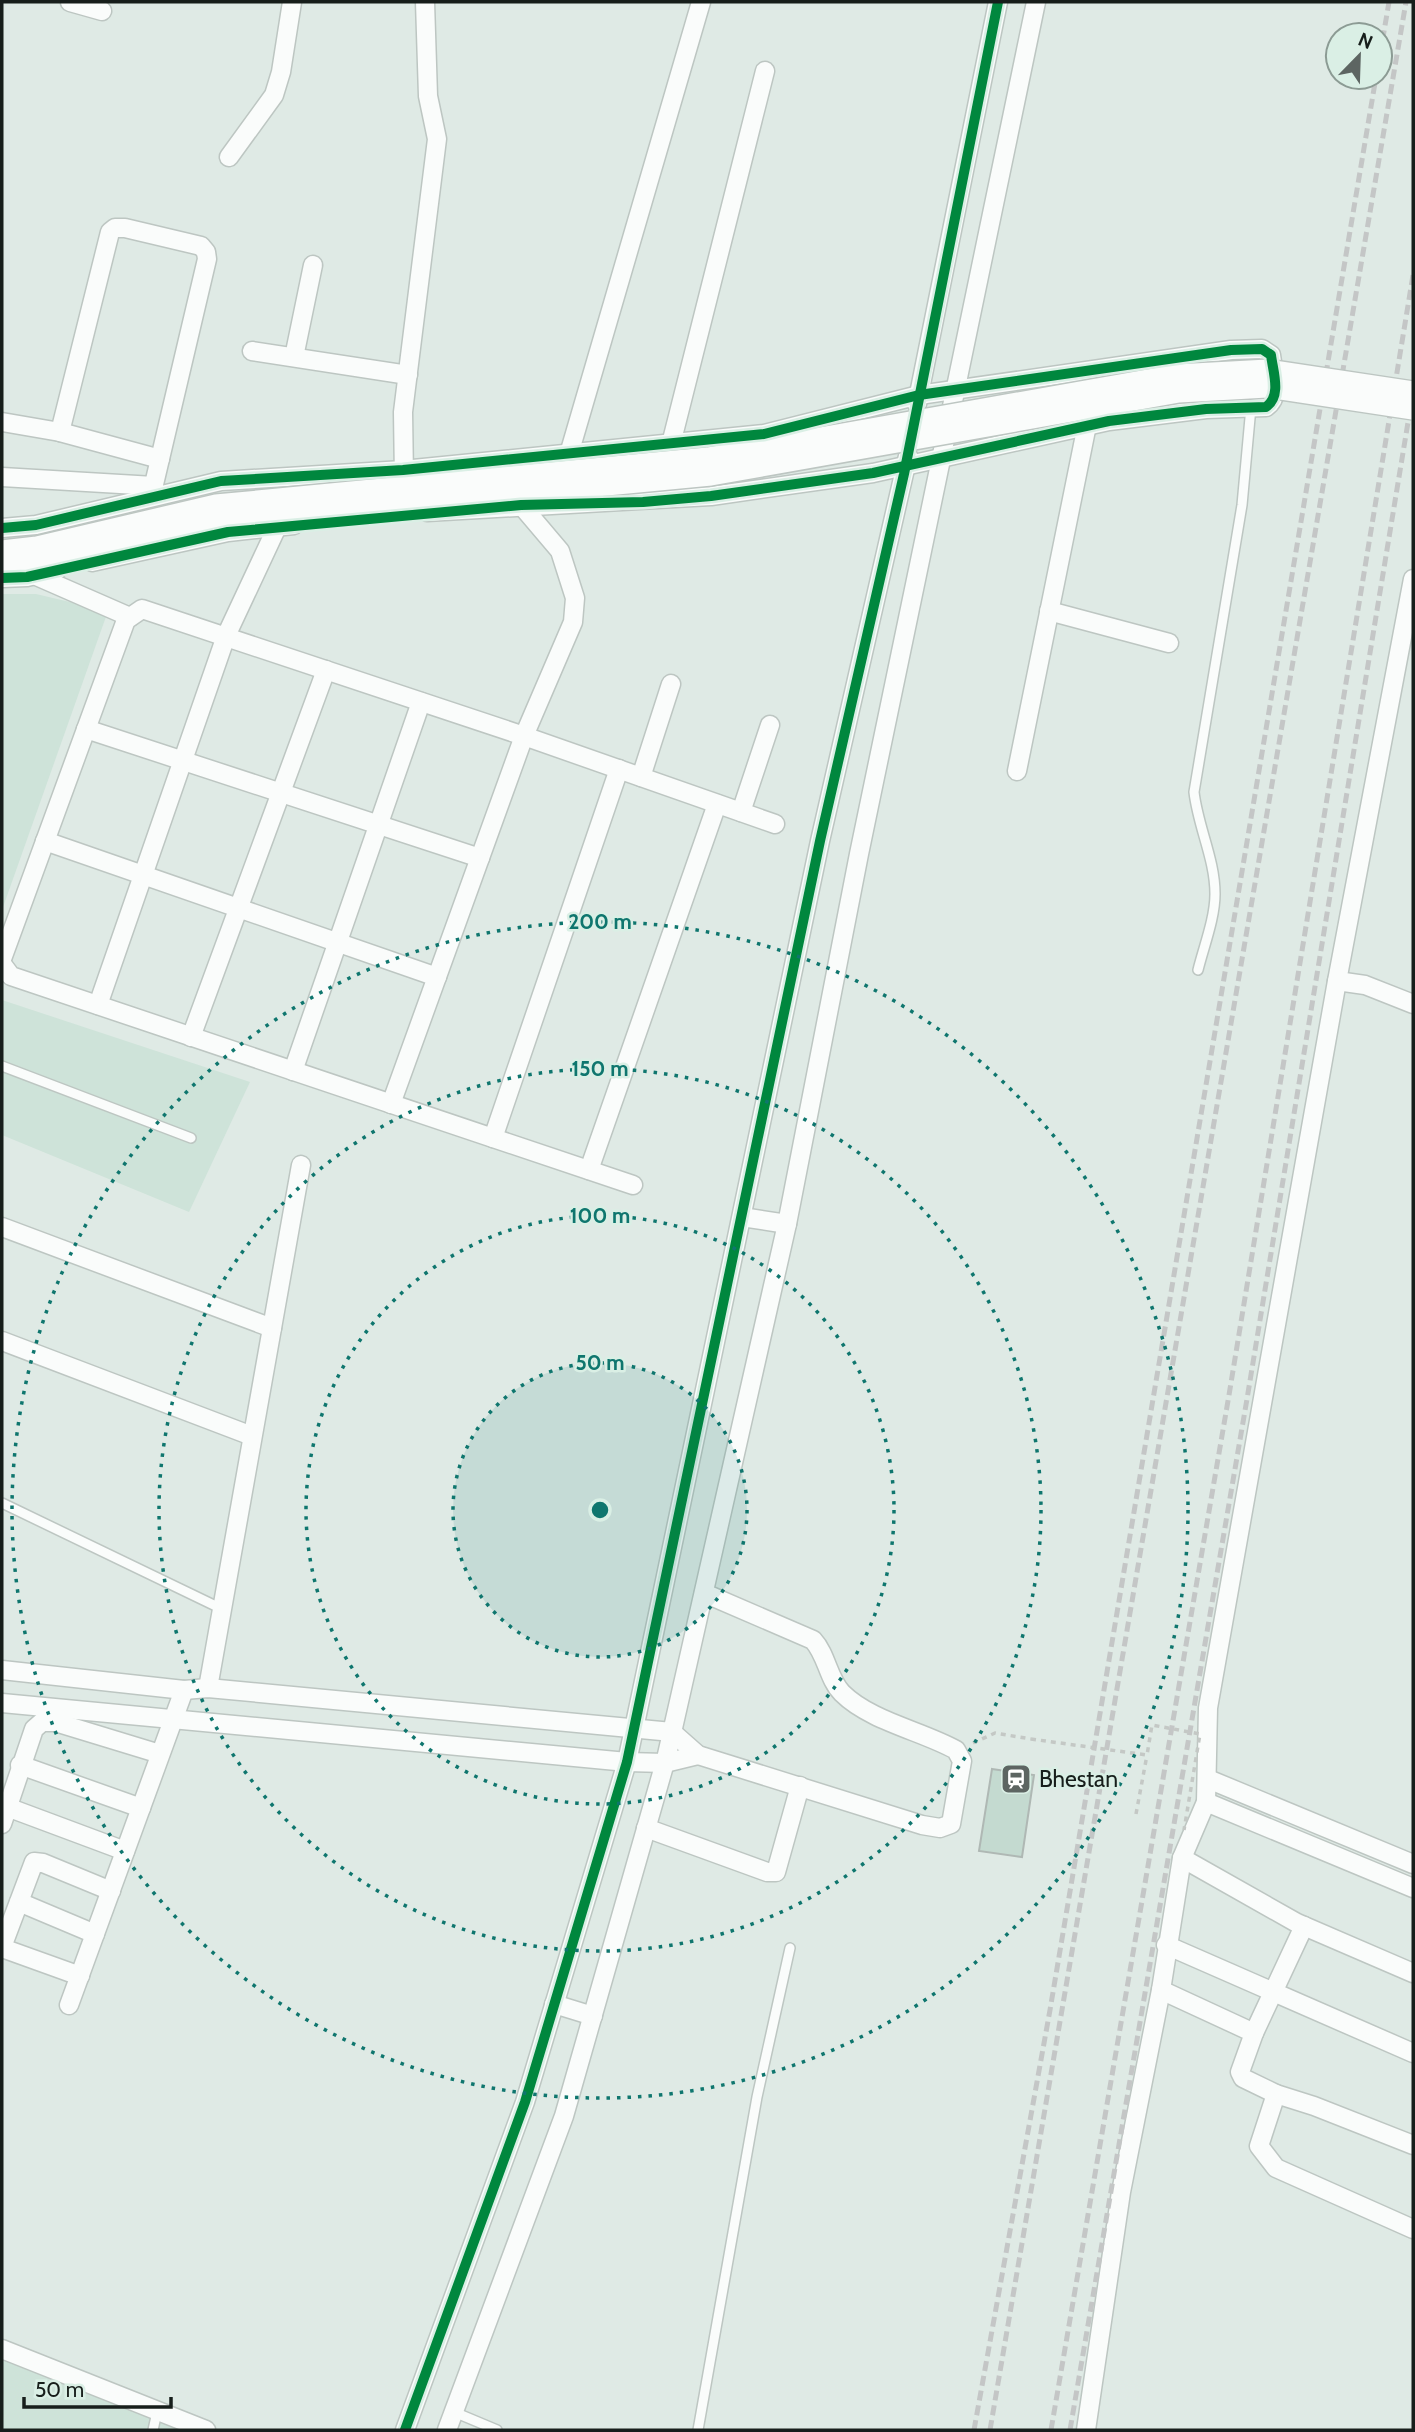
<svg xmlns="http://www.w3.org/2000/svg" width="1415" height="2432" font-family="Cabin,sans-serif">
	<rect width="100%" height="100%" fill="#dfeae5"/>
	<g fill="#cee3d9">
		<polygon points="2,594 36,594 108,611 2,910"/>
		<polygon points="2,1000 250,1082 189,1212 2,1135"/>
		<polygon points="2,2354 200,2430 2,2430"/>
	</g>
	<polygon fill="#c4dad0" stroke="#afb8b4" stroke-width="2" points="992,1769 1034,1775 1022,1857 979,1851"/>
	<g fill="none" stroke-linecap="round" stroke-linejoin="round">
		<g stroke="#bdc6c2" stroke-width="12">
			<g id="service">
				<path d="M 1198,970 C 1204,946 1215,918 1215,894 C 1215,859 1198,827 1194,792 L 1242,505 L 1251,407"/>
				<polyline points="2,1066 191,1138"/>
				<polyline points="2,1503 222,1609"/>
				<polyline points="454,2412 497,2430"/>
				<polyline points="153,2430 157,2412"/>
				<polyline points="698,2430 757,2097 790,1948"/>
			</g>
		</g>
		<g stroke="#bdc6c2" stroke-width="21">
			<g id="minor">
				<polyline points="70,2 102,11"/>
				<polyline points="229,157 274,95 281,72 292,2"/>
				<polyline points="252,351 408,375"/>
				<polyline points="294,357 313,265"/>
				<polyline points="917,404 998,2"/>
				<polyline points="2,422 60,432 160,459"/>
				<polyline points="60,432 110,232 115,228 125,228 201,246 206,252 207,259 151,497"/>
				<polyline points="671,444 765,71"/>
				<polyline points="569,454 701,2"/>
				<polyline points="2,477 154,486"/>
				<polyline points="404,479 403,412 437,139 428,96 425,2"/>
				<path d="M 2,528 L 36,525 L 221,481 L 403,470 L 764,434 L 919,395 L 1231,350 L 1262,349 L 1271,355 C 1273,372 1282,396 1266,407 L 1206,409 L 1109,421 L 873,473 L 711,496 L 427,512"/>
				<polyline points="92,562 228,532 294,525"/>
				<polyline points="34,575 130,617"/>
				<polyline points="2,578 27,577 57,570"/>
				<polyline points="1049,611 1169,643"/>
				<polyline points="86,729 480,858"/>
				<polyline points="1017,771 1087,425"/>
				<polyline points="641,777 671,684"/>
				<polyline points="741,812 770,725"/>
				<polyline points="45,841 437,977"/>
				<polyline points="2,959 126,620 142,609 524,736 775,824"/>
				<polyline points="2,964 11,976 633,1185"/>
				<polyline points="1337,981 1365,985 1413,1004"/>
				<polyline points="98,1005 226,636 277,527"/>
				<polyline points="191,1037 326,670"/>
				<polyline points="293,1071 421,702"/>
				<polyline points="391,1104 524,736 573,622 575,598 560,551 521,505"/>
				<polyline points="493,1138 619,769"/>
				<polyline points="589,1170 717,804"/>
				<polyline points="742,1217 787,1224"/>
				<polyline points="2,1227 272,1328"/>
				<polyline points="2,1341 252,1436"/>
				<path d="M 2,1670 L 184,1690 L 208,1688 L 672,1732 L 698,1755 L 922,1825 L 940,1828 L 951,1824 L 962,1761 L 956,1750 C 922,1731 870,1721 842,1693 C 828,1679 827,1655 813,1640 L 704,1593"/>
				<polyline points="208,1688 301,1165"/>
				<polyline points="2,1703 627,1762 665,1763 698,1755"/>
				<polyline points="20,1765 141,1808"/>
				<polyline points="1208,1779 1413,1864"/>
				<polyline points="1206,1802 1413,1888"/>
				<polyline points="7,1807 125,1851"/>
				<polyline points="2,1824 34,1729 42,1722 55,1722 160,1754"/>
				<polyline points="646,1828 767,1872 776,1872 800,1786"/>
				<polyline points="1182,1858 1297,1923 1413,1973"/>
				<polyline points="19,1902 95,1934"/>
				<polyline points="1166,1945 1413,2053"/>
				<polyline points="2,1947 34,1862 43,1863 111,1891"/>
				<polyline points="2,1948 80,1976"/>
				<polyline points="1161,1990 1254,2033 1240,2072 1243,2078 1276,2094 1259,2146 1276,2168 1413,2229"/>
				<polyline points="554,2004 593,2016"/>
				<polyline points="69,2005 184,1690"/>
				<polyline points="1254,2033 1304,1926"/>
				<polyline points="1276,2094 1314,2106 1413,2145"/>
				<polyline points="2,2349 206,2430"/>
				<polyline points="405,2430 525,2102 627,1762 820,841 908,456"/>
				<polyline points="447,2430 564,2116 666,1759 787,1224 859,854 1036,2"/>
				<polyline points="1086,2430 1121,2192 1161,1990 1182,1858 1206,1802 1208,1708 1337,981 1413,579"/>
			</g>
		</g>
		<g stroke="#c4c8c5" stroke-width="3.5" stroke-dasharray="5 5" stroke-linecap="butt">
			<polyline points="973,1743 995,1733 1031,1739"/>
			<polyline points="1136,1814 1147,1755"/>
		</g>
		<use href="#service" stroke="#fafcfb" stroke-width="9"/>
		<use href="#minor" stroke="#fafcfb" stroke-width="18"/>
		<g stroke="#c4c6c6" stroke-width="5" stroke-dasharray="10 5" stroke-linecap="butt">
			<polyline points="1380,55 1389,2"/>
			<polyline points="974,2430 1050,2010 1376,77"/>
			<polyline points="990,2430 1406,2"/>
			<polyline points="1051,2430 1229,1395 1413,275"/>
			<polyline points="1070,2430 1247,1399 1413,392"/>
		</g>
		<g stroke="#bdc6c2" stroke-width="24" stroke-linecap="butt">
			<g id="tertiary-bridge">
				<polyline points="2,551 37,547 216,505 708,458 1176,375 1268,370 1413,392"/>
				<polyline points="2,568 40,564 219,522 711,475 1179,392 1267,387 1413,409"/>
			</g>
		</g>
		<polyline stroke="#c4c8c5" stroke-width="3.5" stroke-dasharray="5 5" stroke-linecap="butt" points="1031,1739 1147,1755 1152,1725 1200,1734 1184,1830"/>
		<use href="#tertiary-bridge" stroke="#fafcfb" stroke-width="21"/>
		<g stroke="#daefe5" stroke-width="15">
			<g id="cycleway">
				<path d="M 2,528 L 36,525 L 221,481 L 403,470 L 764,434 L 919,395 L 1231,350 L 1262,349 L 1271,355 C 1273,372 1282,396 1266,407 L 1206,409 L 1109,421 L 873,473 L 711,496 L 643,502 L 521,505 L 228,532 L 27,577 L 2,578"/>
				<polyline points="405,2430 525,2102 627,1762 820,841 904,474 998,2"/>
			</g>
		</g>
		<use href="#cycleway" stroke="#00873e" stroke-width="10"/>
	</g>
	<circle cx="600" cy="1510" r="147" fill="#0f766e" fill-opacity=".12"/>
	<g fill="none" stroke="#0f766e" stroke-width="3.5" stroke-dasharray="3.5 7">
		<circle cx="600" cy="1510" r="147"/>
		<circle cx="600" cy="1510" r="294"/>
		<circle cx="600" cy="1510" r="441"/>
		<circle cx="600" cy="1510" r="588"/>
	</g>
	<defs>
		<g id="station-square" transform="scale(1.575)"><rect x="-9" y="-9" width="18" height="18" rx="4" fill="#5d6562" stroke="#daefe5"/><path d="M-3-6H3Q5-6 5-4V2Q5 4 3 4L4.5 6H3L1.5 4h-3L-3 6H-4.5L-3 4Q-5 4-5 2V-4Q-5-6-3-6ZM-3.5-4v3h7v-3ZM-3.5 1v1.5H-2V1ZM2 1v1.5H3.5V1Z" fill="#fff"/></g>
	</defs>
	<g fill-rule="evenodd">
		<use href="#station-square" x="1016" y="1779"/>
	</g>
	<g text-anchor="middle" stroke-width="5" stroke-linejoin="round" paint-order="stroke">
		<g font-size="23" fill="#171e1b" stroke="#daefe5" text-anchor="start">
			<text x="1039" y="1787">Bhestan</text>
		</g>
	</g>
	<circle cx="600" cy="1510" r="10" fill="#0f766e" stroke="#daefe5" stroke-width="3.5"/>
	<g font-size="21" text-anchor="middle" font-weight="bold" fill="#0f766e" stroke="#daefe5" stroke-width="5" stroke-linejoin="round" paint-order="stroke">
		<text x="600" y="929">200 m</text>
		<text x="600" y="1076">150 m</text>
		<text x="600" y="1223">100 m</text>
		<text x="600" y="1370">50 m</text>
	</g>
	<rect width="1415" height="2432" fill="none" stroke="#171e1b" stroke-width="7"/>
	<g transform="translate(1359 56) rotate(23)"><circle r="33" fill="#daefe5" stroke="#8c9b94" stroke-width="2"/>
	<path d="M0-5L12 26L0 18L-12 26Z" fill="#5d6562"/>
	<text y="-10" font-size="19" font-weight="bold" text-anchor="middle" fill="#171e1b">N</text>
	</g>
	<path d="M24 2397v10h147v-10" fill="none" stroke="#171e1b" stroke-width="3.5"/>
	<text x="35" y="2397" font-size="21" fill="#171e1b" stroke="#daefe5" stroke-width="5" paint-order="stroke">50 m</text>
</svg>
